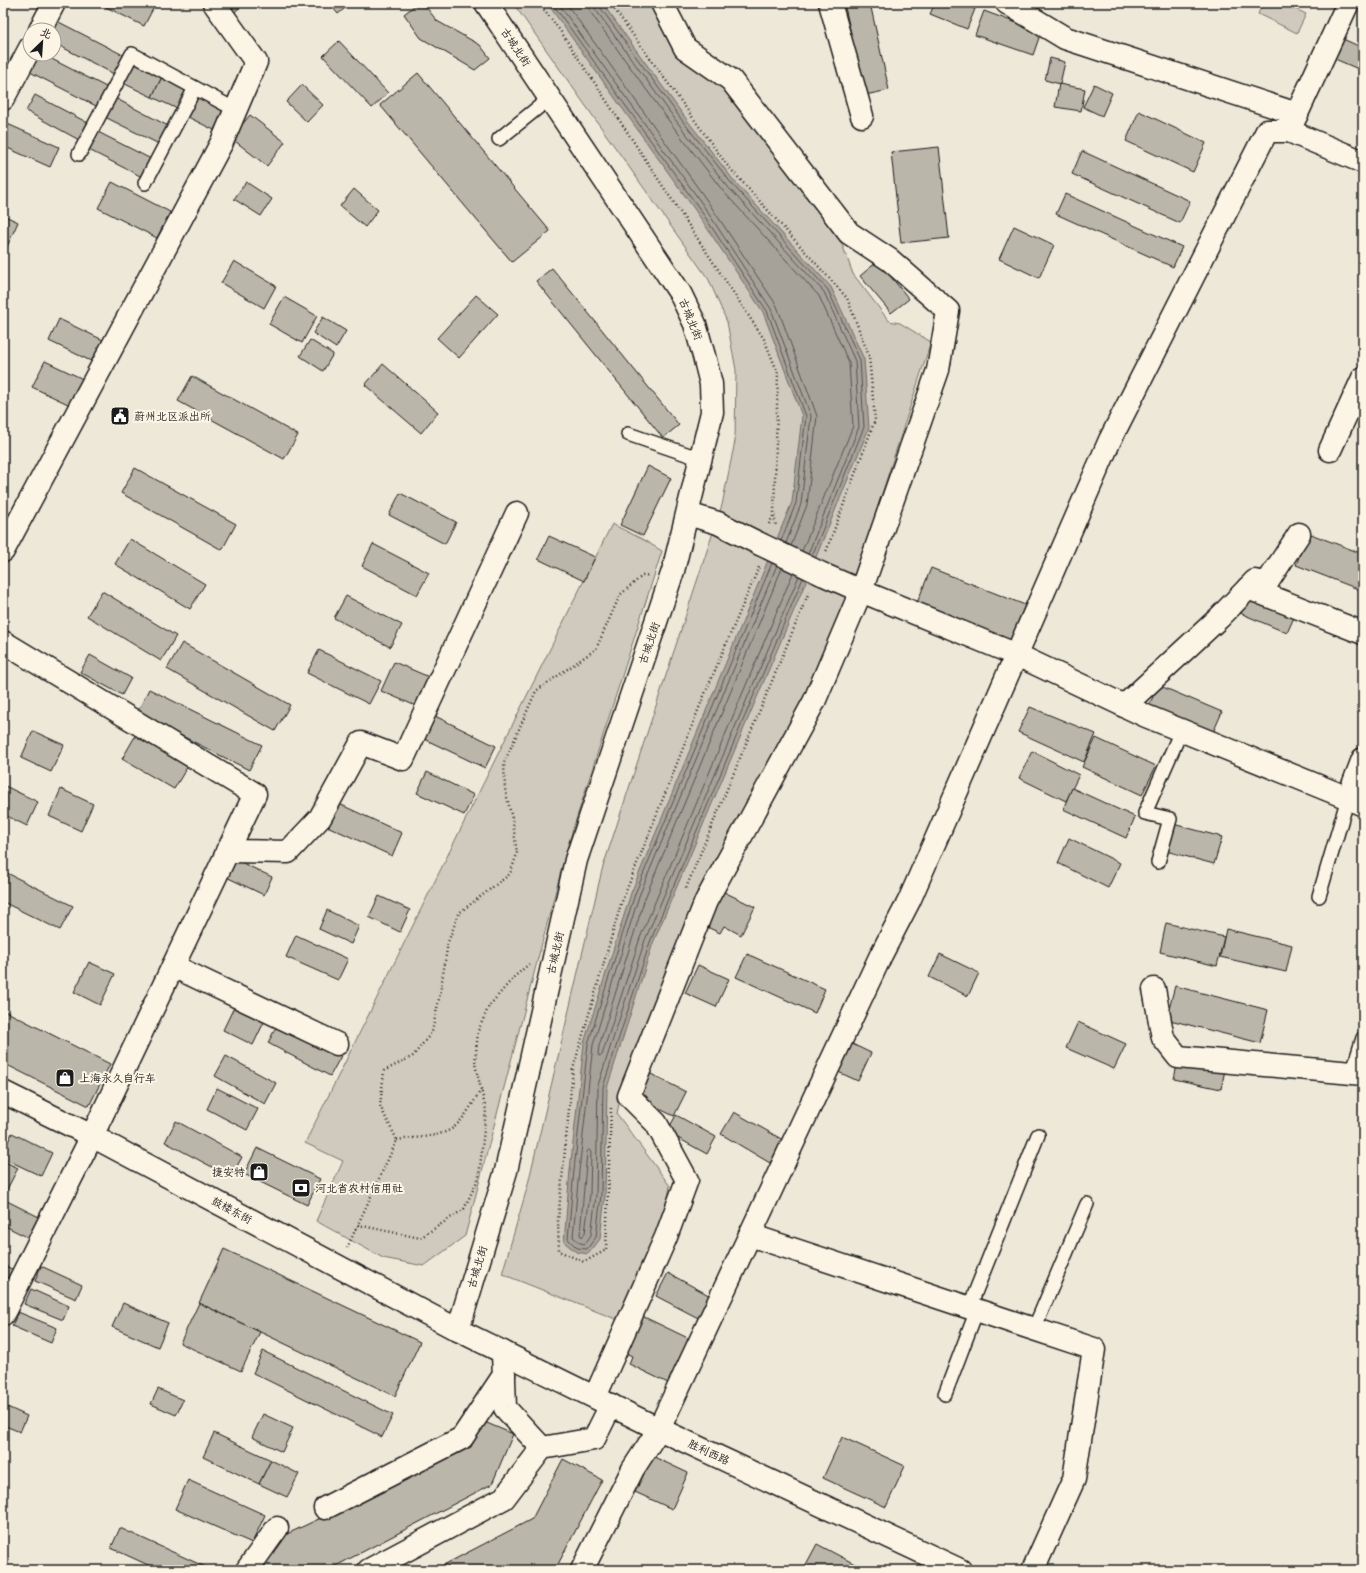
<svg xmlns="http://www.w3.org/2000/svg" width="1366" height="1573" font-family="Delius,'LXGW WenKai TC',sans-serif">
	<rect width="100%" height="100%" fill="#eee8d9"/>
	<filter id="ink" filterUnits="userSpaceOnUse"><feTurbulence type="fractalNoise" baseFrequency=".025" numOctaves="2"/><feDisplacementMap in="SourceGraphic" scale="8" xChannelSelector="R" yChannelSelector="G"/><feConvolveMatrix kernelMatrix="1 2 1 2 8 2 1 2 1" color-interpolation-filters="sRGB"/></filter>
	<g filter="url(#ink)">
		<g fill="#cfcabd" stroke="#76736c">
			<polygon points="513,3 650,3 670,38 728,90 842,244 853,274 889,321 900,323 931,342 868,537 816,681 622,1088 617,1114 670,1186 661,1235 618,1320 502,1274 527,1188 602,870 722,505 735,441 736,370 727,322 709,280"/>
			<polygon points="1263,3 1283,3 1306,14 1297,33 1258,14"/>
			<polygon points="612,524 642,539 662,551 567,848 465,1236 424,1266 383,1258 316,1221 343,1161 305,1143"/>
		</g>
		<polygon fill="#a7a299" stroke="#6f6c67" points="547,3 602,3 684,116 735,182 831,287 864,359 869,428 797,603 653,943 607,1088 605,1196 600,1239 594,1247 588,1254 576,1252 564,1242 570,1170 584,1043 631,893 792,502 802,416 763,312 695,210"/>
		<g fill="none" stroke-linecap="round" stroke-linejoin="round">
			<g stroke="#54524e" stroke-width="1">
				<polyline points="552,3 699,208 767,311 806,416 796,503 781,541"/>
				<polyline points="558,3 703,205 771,309 811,416 801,504 786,543"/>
				<polyline points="566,3 708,202 777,306 817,416 807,505 791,546"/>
				<polyline points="588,3 591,13 672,125 723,191 819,296 849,363 853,426 802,551"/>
				<polyline points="594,3 596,10 677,122 728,187 824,292 855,361 859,427 808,554"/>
				<polyline points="599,3 600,7 681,119 732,184 828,290 860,360 864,427 812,556"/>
				<polyline points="772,563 635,894 588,1044 574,1170 568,1239 577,1248 587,1249 596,1237 601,1195 603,1087 650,942 803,578"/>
				<polyline points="777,565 639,896 593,1045 579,1171 573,1237 580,1243 585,1244 591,1235 596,1195 598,1085 645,940 799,576"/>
				<polyline points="782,568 645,898 599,1046 598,1054 599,1056 602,1055 640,938 793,573"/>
				<polygon points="589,1150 591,1152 590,1194 585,1233 582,1237 580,1235 587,1152"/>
			</g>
		</g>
		<g fill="#bab6aa" stroke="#1c1c1c">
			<polygon points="98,3 151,3 155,5 144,26"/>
			<polygon points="225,3 244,3 235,12"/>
			<polygon points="329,3 351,3 338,14"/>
			<polygon points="418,3 423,3 437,21 480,45 490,58 475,70 421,38 404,14"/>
			<polygon points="844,3 870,3 889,90 865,95"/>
			<polygon points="935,3 959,3 975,9 967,29 930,14"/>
			<polygon points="984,11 1041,32 1033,55 975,35"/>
			<polygon points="53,19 125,56 116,75 54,43 54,30 47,30"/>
			<polygon points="1343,39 1363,48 1363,71 1335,59"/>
			<polygon points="339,41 388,93 372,108 323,56"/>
			<polygon points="37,54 42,54 110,89 100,108 28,71"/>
			<polygon points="1050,58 1065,62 1060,84 1045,80"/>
			<polygon points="133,63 162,77 152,97 123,83"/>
			<polygon points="418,73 550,231 512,262 380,105"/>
			<polygon points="162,77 191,92 182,111 152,97"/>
			<polygon points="1059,84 1085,89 1081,111 1055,107"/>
			<polygon points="1094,84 1112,93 1102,116 1083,107"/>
			<polygon points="302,85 323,105 307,122 286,102"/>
			<polygon points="35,95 90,124 81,141 26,111"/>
			<polygon points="197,95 225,109 214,130 186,116"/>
			<polygon points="115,98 170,127 161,145 105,117"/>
			<polygon points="1139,111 1206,143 1193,172 1126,141"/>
			<polygon points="250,115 285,142 267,166 231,138"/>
			<polygon points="3,122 59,147 50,167 3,146"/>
			<polygon points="98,132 153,160 144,178 89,150"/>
			<polygon points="939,147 949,238 901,243 891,152"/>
			<polygon points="1082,151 1190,201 1180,223 1072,174"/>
			<polygon points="112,182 170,212 157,238 98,208"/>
			<polygon points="246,182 272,199 261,216 234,199"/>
			<polygon points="354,189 378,210 365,227 340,206"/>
			<polygon points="1065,194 1182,247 1173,267 1056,214"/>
			<polygon points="3,215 18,222 6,249 3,248"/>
			<polygon points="1014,226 1054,245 1039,278 999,259"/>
			<polygon points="234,261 276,286 264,308 221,283"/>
			<polygon points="878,261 909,299 891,313 860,276"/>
			<polygon points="552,268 679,425 663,438 536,281"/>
			<polygon points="476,295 498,314 459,358 437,338"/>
			<polygon points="284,297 317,316 302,343 269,324"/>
			<polygon points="323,317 346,331 336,348 313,333"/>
			<polygon points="59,319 105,341 95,363 49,341"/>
			<polygon points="310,340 333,354 323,371 300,356"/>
			<polygon points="45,361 83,379 70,405 32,387"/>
			<polygon points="383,364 438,412 421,433 365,385"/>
			<polygon points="192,376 298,435 284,459 178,401"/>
			<polygon points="648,466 671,478 643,536 620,525"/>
			<polygon points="135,468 236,524 222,550 121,493"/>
			<polygon points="400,493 456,522 445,544 389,515"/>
			<polygon points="1308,533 1363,554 1363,591 1296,565"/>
			<polygon points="549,536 595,557 584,581 538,559"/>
			<polygon points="130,539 205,584 190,609 115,564"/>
			<polygon points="373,544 429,573 417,595 362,566"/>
			<polygon points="931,568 1025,605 1011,641 917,603"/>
			<polygon points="102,591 176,636 161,661 87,616"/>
			<polygon points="1248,593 1296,613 1287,633 1240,613"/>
			<polygon points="346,596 402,625 390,647 334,618"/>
			<polygon points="182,643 290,705 275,731 167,669"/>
			<polygon points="319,650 381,681 369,704 307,673"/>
			<polygon points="90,655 131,678 122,695 80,672"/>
			<polygon points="394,662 436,680 423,709 381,691"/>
			<polygon points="1158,685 1222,712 1212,735 1148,708"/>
			<polygon points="149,689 262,745 249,770 137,713"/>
			<polygon points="1030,707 1096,734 1084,762 1018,732"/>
			<polygon points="431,714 496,746 485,768 420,737"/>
			<polygon points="33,731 64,745 51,772 21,758"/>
			<polygon points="137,733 189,764 174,789 122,759"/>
			<polygon points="1096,738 1156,766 1142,795 1082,767"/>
			<polygon points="1032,751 1079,775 1066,801 1019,778"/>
			<polygon points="427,772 474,795 464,815 417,793"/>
			<polygon points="3,785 38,802 27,826 3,814"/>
			<polygon points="1072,788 1135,817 1126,838 1063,809"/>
			<polygon points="61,789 93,804 81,831 49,816"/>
			<polygon points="335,802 402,833 392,856 325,825"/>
			<polygon points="1173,824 1222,837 1214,864 1166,851"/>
			<polygon points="1069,838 1120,863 1108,888 1058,863"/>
			<polygon points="228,856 272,877 264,895 220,874"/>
			<polygon points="3,871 73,906 60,930 3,902"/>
			<polygon points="722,891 755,907 741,935 724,926 720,933 705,926"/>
			<polygon points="379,896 410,910 400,932 369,917"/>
			<polygon points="327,910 359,926 351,944 319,929"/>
			<polygon points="1166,923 1224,937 1217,966 1160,952"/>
			<polygon points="1226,929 1292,945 1286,972 1220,957"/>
			<polygon points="296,935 348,959 338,980 286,957"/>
			<polygon points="747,954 825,989 815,1013 736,977"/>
			<polygon points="940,954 979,973 968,996 929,977"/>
			<polygon points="89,962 115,974 100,1005 74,992"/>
			<polygon points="698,965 729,979 716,1007 685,993"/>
			<polygon points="1175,986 1268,1010 1260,1043 1166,1019"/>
			<polygon points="236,1003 266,1018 253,1045 223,1030"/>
			<polygon points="3,1010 110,1064 89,1106 3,1063"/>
			<polygon points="1078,1022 1126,1044 1114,1069 1066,1048"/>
			<polygon points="278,1023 341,1056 330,1076 268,1043"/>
			<polygon points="848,1042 871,1053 858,1081 834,1070"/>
			<polygon points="226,1056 276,1083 265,1104 215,1076"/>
			<polygon points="1178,1060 1225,1070 1221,1089 1174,1079"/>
			<polygon points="647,1072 686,1092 674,1116 635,1097"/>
			<polygon points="217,1088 258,1109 247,1130 207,1109"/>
			<polygon points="734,1112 783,1140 770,1163 721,1134"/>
			<polygon points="676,1115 716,1137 707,1154 667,1132"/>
			<polygon points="176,1121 242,1157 231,1177 165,1142"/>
			<polygon points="12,1133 52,1153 41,1176 3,1158 3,1151"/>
			<polygon points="257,1148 320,1179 307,1205 244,1174"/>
			<polygon points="3,1161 18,1168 3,1197"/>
			<polygon points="3,1199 45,1220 35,1241 3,1225"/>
			<polygon points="224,1249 420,1342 395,1396 199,1303"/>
			<polygon points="3,1265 14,1270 5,1287 3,1286"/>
			<polygon points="41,1266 82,1285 76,1299 35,1281"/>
			<polygon points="668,1273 714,1298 702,1320 656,1296"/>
			<polygon points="31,1289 69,1306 63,1320 24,1304"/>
			<polygon points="123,1303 168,1323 158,1347 112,1327"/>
			<polygon points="199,1303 260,1332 241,1371 180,1343"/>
			<polygon points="18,1312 57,1328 51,1343 12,1326"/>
			<polygon points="640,1315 692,1340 670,1384 629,1364 632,1356 622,1351"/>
			<polygon points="263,1351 393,1415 382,1437 253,1373"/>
			<polygon points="158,1389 183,1400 176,1415 151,1404"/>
			<polygon points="3,1405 27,1416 20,1432 3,1425"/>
			<polygon points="263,1414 293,1428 282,1452 252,1437"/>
			<polygon points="482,1421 513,1434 492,1484 328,1570 257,1570 287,1534 471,1447"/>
			<polygon points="214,1433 271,1460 259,1484 203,1457"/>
			<polygon points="842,1437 905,1466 886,1507 823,1478"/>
			<polygon points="652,1456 688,1473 672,1509 635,1492"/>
			<polygon points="563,1459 602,1480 555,1570 434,1570 532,1519"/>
			<polygon points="271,1460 299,1474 287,1497 259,1484"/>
			<polygon points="188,1480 265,1515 252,1543 175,1509"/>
			<polygon points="120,1528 212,1570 159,1570 111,1548"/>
			<polygon points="817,1544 866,1570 803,1570"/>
		</g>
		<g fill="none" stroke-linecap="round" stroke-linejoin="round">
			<g stroke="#1c1c1c" stroke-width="16">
				<g id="lane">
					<polyline points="499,139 550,98"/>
					<polyline points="79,154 132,54 236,110"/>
					<polyline points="145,183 195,88"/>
					<polyline points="628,434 701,459"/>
					<polyline points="1158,862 1170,819 1145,813 1181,731"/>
					<polyline points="1319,896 1348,798"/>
					<polyline points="1352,1073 1363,1038"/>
					<polyline points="969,1308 1038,1135"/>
					<polyline points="1034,1329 1087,1204"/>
					<polyline points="945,1394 977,1310"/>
				</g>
			</g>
			<g stroke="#1c1c1c" stroke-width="25">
				<g id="street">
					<polyline points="830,3 862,116"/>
					<polyline points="1007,3 1065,38 1297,114"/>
					<polyline points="40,30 54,3"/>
					<polyline points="3,99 30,48"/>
					<polyline points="1289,131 1363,162"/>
					<polyline points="1330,450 1363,378"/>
					<polyline points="688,514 718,523 760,544"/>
					<polyline points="3,551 222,142 256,62 214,3"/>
					<polyline points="822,574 861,591 1017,655 1146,716 1348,798 1363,805"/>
					<polyline points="1248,588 1363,633"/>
					<polyline points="3,642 255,794 92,1136 3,1314"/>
					<polyline points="1124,706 1219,618 1255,581 1267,583 1299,534"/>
					<polyline points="1348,798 1363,759"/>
					<polyline points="227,851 288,852 320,818 361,743 403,759 517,513"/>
					<polyline points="173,966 337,1044"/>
					<polyline points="1154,989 1163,1038 1178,1057 1363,1074"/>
					<polyline points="750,1235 1094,1349 1074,1479 1033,1570"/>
					<polyline points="595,1397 666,1237 687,1180 656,1123 629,1096 706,901 814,702 861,591 938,370 948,311 890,260 849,233 731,80 685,48 662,3"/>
					<polyline points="325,1508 462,1438 504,1375"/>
					<polyline points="247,1570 277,1528"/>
					<polyline points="582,1570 633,1469 659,1429 881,955 909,901 1110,440 1267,131 1289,131 1348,3"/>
				</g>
			</g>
			<g stroke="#1c1c1c" stroke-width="25">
				<g id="secondary">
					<polyline points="3,1092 92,1136 458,1330 659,1429 960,1570"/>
					<polyline points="458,1330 506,1171 576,860 673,571 712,412 711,384 704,356 695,324 680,293 486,3"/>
					<polyline points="503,1352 505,1408 542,1448"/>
					<polyline points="369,1570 504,1498 542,1448 594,1439 611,1405"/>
				</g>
			</g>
			<g stroke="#1c1c1c" stroke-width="2.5" stroke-dasharray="1 3" stroke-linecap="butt">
				<polyline points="539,3 561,32 764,339 778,373 774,513 776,527"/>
				<polyline points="610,3 727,165 847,298 869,356 875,420 826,552"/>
				<polyline points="769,524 774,514"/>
				<polyline points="686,888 809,592"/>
				<polyline points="611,1108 606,1250 584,1262 559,1251 558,1220 573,1069 621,904 701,703 759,567"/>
				<path d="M 397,1140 C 414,1137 438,1138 453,1128 C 463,1121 474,1101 481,1090"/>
				<polyline points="358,1225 420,1238 464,1209 479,1177 486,1110 475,1064 478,1031 489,1006 514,977 529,964"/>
				<polyline points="347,1248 397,1140 380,1106 384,1071 413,1056 432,1032 440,994 448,942 459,913 510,874 517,854 513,823 505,789 504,763 536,691 596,649 620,595 642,576 649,575"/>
			</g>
			<use href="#lane" stroke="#fcf5e5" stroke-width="13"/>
			<use href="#street" stroke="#fcf5e5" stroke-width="22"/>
			<use href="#secondary" stroke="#fcf5e5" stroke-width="22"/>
			<g stroke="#1c1c1c" stroke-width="25" stroke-linecap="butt">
				<polyline id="street-bridge" points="760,544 822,574"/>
			</g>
			<use href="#street-bridge" stroke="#fcf5e5" stroke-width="22"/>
		</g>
	</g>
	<defs>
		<g id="civic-square" transform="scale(1)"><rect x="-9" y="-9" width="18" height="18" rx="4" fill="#1c1c1c" stroke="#fcf5e5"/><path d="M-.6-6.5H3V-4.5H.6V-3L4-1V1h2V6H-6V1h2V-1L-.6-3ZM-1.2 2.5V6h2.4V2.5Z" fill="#fff"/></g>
		<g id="shop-square" transform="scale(1)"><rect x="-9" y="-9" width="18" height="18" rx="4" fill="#1c1c1c" stroke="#fcf5e5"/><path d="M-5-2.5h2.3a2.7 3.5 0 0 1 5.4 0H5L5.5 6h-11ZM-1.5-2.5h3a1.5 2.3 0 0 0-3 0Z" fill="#fff"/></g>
		<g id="bank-square" transform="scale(1)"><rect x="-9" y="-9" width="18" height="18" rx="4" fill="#1c1c1c" stroke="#fcf5e5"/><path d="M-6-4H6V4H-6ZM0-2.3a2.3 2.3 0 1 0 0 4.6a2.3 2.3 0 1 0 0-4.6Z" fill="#fff"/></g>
	</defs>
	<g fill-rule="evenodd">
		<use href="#civic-square" x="120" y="416"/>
		<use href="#shop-square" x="65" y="1078"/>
		<use href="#shop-square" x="259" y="1172"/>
		<use href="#bank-square" x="301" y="1188"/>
	</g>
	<g text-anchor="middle" stroke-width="4" stroke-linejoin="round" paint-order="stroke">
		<g font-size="11" fill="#1c1c1c" stroke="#fcf5e5">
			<text transform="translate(516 47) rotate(56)" y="4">古城北街</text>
			<text transform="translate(691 319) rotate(68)" y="4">古城北街</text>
			<text transform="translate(649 643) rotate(-71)" y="4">古城北街</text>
			<text transform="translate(555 953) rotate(-77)" y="4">古城北街</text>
			<text transform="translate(232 1210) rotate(28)" y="4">鼓楼东街</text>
			<text transform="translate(477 1267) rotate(-73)" y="4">古城北街</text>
			<text transform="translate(709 1452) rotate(25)" y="4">胜利西路</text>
		</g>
		<g font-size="11" fill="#1c1c1c" stroke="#fcf5e5" text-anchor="start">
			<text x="134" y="420">蔚州北区派出所</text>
			<text x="79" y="1082">上海永久自行车</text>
			<text x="245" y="1176" text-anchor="end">捷安特</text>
			<text x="315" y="1192">河北省农村信用社</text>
		</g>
	</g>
	<rect width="1366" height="1573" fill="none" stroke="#fcf5e5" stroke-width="16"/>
	<rect x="8" y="8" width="1350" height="1557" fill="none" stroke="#1c1c1c" stroke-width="1.5" filter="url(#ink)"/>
	<g transform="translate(42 42) rotate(25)"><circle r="19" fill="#fcf5e5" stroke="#a29e95"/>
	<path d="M0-3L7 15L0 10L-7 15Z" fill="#1c1c1c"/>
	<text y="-6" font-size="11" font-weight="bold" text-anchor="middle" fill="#1c1c1c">北</text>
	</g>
</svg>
